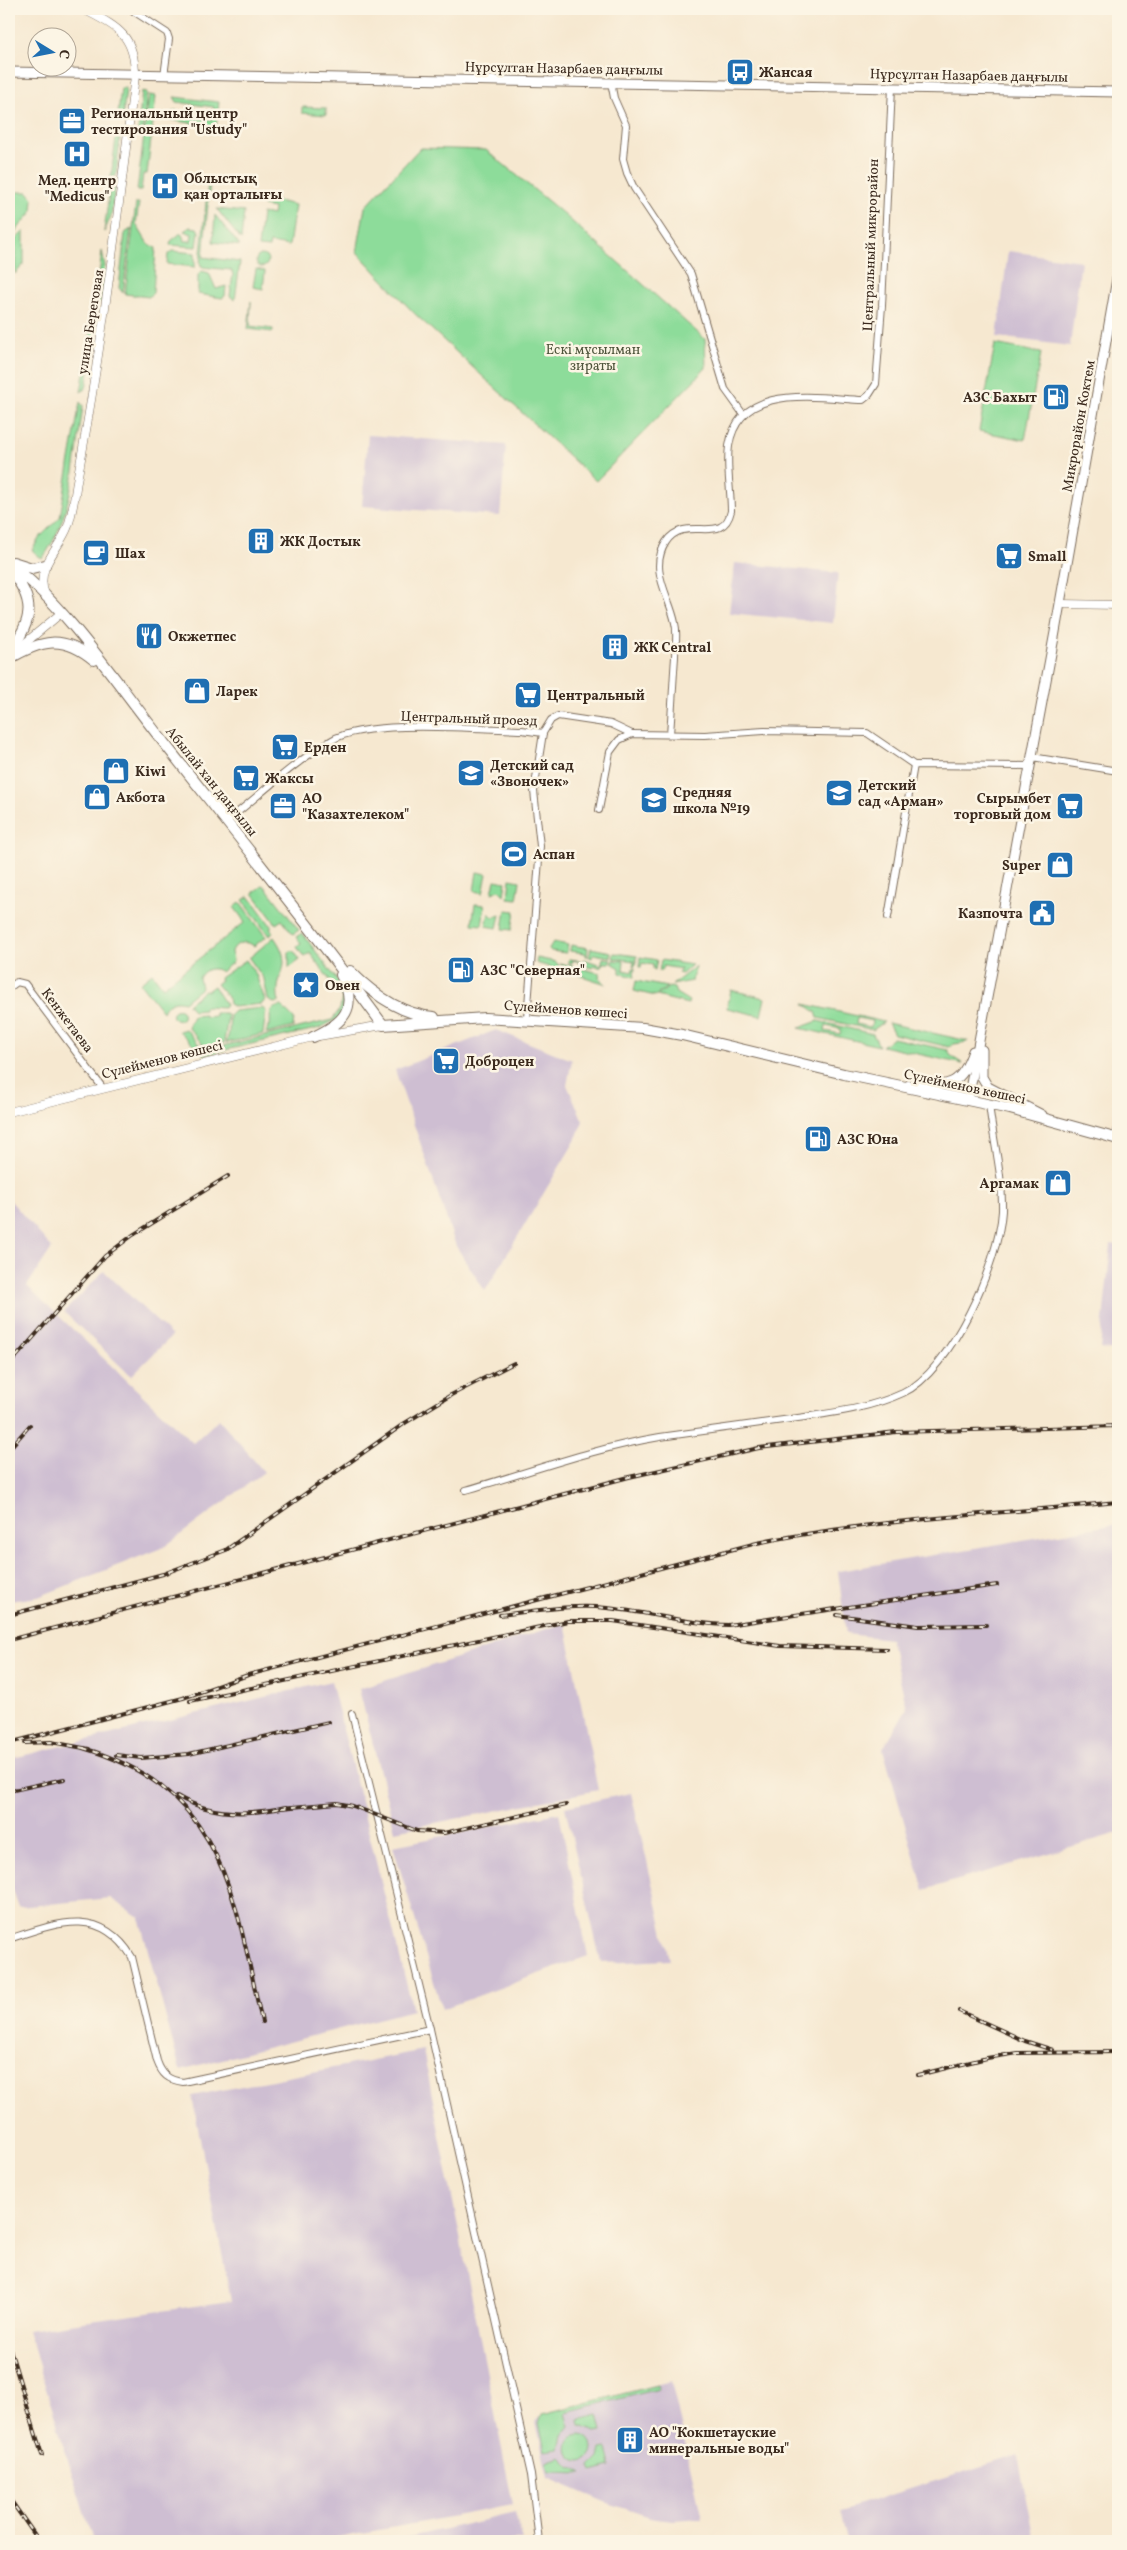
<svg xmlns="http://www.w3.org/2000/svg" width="1127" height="2550" font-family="Vollkorn,serif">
	<rect width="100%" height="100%" fill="#fcf5e5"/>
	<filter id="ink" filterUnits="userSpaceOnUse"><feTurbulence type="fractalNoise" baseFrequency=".02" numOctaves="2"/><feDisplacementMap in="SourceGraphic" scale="10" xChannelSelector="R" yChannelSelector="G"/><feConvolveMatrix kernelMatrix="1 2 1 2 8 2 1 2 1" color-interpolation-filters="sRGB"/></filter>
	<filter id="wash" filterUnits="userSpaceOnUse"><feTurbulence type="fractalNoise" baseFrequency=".0096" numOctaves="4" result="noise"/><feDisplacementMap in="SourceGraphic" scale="20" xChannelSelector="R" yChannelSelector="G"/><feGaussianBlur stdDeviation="1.12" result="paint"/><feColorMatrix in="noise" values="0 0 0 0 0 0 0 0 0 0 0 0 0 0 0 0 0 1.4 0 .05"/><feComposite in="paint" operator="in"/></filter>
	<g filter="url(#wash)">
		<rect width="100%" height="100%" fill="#f6e8d0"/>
		<g fill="#cebed2">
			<polygon points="1008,251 1081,261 1070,346 997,337"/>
			<polygon points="368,435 506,445 500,516 362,506"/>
			<polygon points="735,563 838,573 833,623 729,613"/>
			<polygon points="496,1030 572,1060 567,1085 583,1121 575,1141 485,1291 456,1246 395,1070"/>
			<polygon points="9,1199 52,1248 27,1286 193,1443 219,1419 264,1472 164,1547 38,1597 9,1601"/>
			<polygon points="1111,1244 1118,1245 1118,1351 1100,1349"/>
			<polygon points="104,1271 172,1336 131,1376 64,1312"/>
			<polygon points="1118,1524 1118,1833 924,1890 883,1749 907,1708 890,1639 846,1634 838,1571"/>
			<polygon points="565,1623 598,1790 395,1831 359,1689"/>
			<polygon points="331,1681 413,2010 180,2070 139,1917 110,1898 19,1907 9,1879 9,1759"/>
			<polygon points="631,1793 670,1960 601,1963 565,1807"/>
			<polygon points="559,1813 588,1956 442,2009 393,1846"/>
			<polygon points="423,2050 513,2505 321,2541 93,2541 28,2330 231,2301 192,2096"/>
			<polygon points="671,2381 702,2518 673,2520 650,2517 605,2502 548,2478 536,2422 542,2414"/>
			<polygon points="1018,2455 1034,2541 847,2541 840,2511"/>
			<polygon points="515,2513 523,2541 392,2541"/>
		</g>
		<g fill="#8ddc9a" stroke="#64835c" fill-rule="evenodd">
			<polygon points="121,88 126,88 123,115 118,114"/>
			<polygon points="142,91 147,92 142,137 138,131"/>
			<polygon points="149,95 156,96 147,174 143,174 141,191 137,191"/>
			<polygon points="174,97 219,102 216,127 171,120 171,113 176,110 177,116 212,120 214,107 177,102"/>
			<polygon points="302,107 326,108 326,115 302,113"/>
			<polygon points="116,138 120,138 116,176 111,178"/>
			<polygon points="420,148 486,150 559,210 705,339 706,368 596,481 414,313 357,252 365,207"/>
			<polygon points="208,183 210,183 203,257 240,262 235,300 230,296 233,274 231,270 202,267 200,263"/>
			<polygon points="110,187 115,189 111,216 104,232"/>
			<polygon points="9,192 28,192 33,198 32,212 9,239"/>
			<polygon points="264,198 295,205 289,246 270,243 269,248 258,247 262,213 273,215 274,208 263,206"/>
			<polygon points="136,203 139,203 136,224 148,244 156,248 153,293 149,297 125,294"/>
			<polygon points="217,209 244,212 241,240"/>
			<polygon points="215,215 240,246 213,242"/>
			<polygon points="190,227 197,228 199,232 197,247 170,245 171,241 181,233 185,241 191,241 192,234 184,231"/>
			<polygon points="131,229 123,293 119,288 125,233"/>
			<polygon points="24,231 24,264 15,274 15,240"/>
			<polygon points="102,251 105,266 100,302 95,307"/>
			<polygon points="172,251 195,253 195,267 167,264 168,254"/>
			<circle cx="262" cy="261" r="6"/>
			<polygon points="256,269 265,271 263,289 253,287"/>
			<polygon points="202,271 209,273 216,289 226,286 225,296 222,298 198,294 198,275"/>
			<polygon points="251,301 250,326 273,329 273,332 248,329"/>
			<polygon points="94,314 98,318 86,388 81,392"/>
			<polygon points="995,344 1041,353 1025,440 979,431"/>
			<path d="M 80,402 L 83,406 C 75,458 74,515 42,559 L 32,550 L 40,537 L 60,517 Z"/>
			<polygon points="477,872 487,874 483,893 474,891"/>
			<polygon points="510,879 520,881 517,899 508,898"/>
			<polygon points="495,880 506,882 504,895 499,890 492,893"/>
			<polygon points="264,885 299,930 293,934 282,920 276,924 253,893"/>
			<polygon points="249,896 272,927 270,928 273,933 269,936 243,900"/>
			<path d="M 240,902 L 266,937 L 254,946 C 246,940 236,942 232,951 L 233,962 L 221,972 C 213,966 204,969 199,978 L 201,988 L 184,1002 C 175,999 167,1002 163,1012 L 140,983 L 152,973 L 163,987 L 245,922 L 234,907 Z"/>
			<polygon points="475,904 485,905 482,925 472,924"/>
			<polygon points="506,910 515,911 512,930 503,929"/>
			<polygon points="489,913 493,917 500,915 497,928 486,926"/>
			<polygon points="302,933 344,989 343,1016 320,1028 204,1055 200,1052 179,1031 186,1029 201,1047 201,1053 204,1053 206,1050 332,1020 340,1009 342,997 310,953 304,957 297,947 301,944 296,937"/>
			<path d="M 274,937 C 297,969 272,973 279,1002 L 274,1003 L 268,1000 L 264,979 L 249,958 Z"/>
			<polygon points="553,942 568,945 566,953 551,951 549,949"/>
			<polygon points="571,945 588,948 587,957 585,953 570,951"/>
			<polygon points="591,948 611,952 611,957 593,954 592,958 589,957"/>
			<polygon points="293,950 300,960 289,968 289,952"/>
			<polygon points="614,953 637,956 635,966 633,966 634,961 613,958"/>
			<polygon points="640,957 657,960 655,970 653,969 653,965 642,963 641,967 639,967"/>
			<polygon points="537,958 556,962 563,971 536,963"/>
			<polygon points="603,958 611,959 610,963 603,963 601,968 594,965 593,968 580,965 580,962 573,960 572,963 568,962 569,959 584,961 584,959 601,965"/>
			<polygon points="246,960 256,975 265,1000 262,1004 234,1007 229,1004 228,998 216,984 221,980 220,978"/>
			<polygon points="613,960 624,961 623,970 632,972 633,968 635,968 634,977 620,973 620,968 612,963"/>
			<polygon points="661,960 692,965 682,974 678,973 681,969 663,966 661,971 659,971"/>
			<polygon points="560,963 572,966 572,968 579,970 579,968 600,973 599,978 606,984 567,971"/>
			<polygon points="696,966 692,981 672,985"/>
			<polygon points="636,981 667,987 655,996 634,991"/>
			<polygon points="214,986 226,1005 224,1008 204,1007 204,1010 193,1011 188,1004 205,990 207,991"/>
			<polygon points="669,987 674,988 676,993 689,1001 688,1004 657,996"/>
			<polygon points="731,990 765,998 761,1016 727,1008"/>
			<path d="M 804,1004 L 884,1022 L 873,1030 L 818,1018 L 816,1012 ZM 857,1018 L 872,1021 L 871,1027 L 856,1024 Z"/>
			<path d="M 281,1006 L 294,1019 L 293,1027 L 266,1034 L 268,1026 L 270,1026 C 271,1016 267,1008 281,1006 Z"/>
			<polygon points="262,1008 266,1011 263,1034 226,1043 229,1033 230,1015 234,1011"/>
			<circle cx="178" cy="1015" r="5.5"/>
			<polygon points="215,1013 225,1013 228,1015 224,1043 206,1048 188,1027 193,1016 205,1015 205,1017 215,1016"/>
			<path d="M 818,1021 L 873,1034 L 879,1046 L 799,1028 ZM 826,1026 L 841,1029 L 840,1034 L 825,1031 Z"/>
			<polygon points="888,1023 968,1041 967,1042 954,1044 949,1047 894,1034"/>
			<polygon points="893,1038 948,1050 951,1056 963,1064 882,1046"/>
			<polygon points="658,2385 659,2389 566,2412 570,2426 562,2436 559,2449 545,2451 539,2423 542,2414"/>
			<polygon points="598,2415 602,2431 596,2432 580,2426 579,2420"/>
			<circle cx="580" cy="2448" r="13"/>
			<polygon points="607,2448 611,2467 592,2472 590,2467 599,2458 601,2449"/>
			<polygon points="561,2457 569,2465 583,2473 549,2472 547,2462"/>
		</g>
	</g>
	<g filter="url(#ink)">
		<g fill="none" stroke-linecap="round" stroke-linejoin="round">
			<g stroke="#7c6c5c" stroke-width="8">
				<g id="minor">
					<polyline points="130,9 167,33 169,39 164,76"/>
					<polyline points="611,82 614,98 626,125 623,159 627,173 634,188 691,274 725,389 743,414"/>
					<polyline points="543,733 551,720 558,716 611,724 632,734"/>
					<path d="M 670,734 C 672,709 673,683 675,657 C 675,646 678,634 675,623 C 670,596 648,570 666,542 C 686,513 723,547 731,511 C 731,490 726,467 729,446 C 739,382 816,398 863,400 L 869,395 L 876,384 L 882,306 L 892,87"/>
					<polyline points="1032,757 1118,771"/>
					<polyline points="599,810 610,752 619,740 632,734 705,735 764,731 867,733 914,765"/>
					<path d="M 227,821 C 261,794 294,762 332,740 C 368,719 477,729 522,730 L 543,733 L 534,791 L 540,846 L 527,1019"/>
					<polyline points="888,917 914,765 1030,766"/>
					<polyline points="9,988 17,982 25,984 102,1087"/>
					<polyline points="1114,1138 1118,1126"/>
					<path d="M 466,1490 C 530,1472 594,1448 660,1437 C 708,1430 757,1424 805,1417 C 838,1412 873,1407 903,1393 C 951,1371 999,1262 1002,1211 C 1003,1175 993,1140 989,1104"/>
					<polyline points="352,1714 430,2029 531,2475 539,2541"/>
					<path d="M 9,1939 C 57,1923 100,1905 132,1957 L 157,2061 C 162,2075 168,2080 183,2082 L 430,2029"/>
				</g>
			</g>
			<g stroke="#7c6c5c" stroke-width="9">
				<g id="tertiary">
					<path d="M 45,594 C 34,568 60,549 68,526 C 73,511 75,496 77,481 C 102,347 118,211 135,76 C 135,34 117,27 83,9"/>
					<polyline points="1060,604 1118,605"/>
					<polyline points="12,654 60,614"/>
					<polyline points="9,1112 313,1037 383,1025"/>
				</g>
			</g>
			<g stroke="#7c6c5c" stroke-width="11">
				<g id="secondary">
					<polyline points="9,72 1118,92"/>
					<polyline points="982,1050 982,1077 988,1087 1042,1115"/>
					<path d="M 909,1085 C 946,1085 960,1090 973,1051"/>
					<polyline points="968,1100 1055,632 1118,273"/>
				</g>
			</g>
			<g stroke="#7c6c5c" stroke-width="12">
				<g id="trunk">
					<polyline points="13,562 32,568 45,565"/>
					<path d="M 9,563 C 66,606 116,682 161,739 C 236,834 312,928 383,1025 L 485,1018 L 643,1028 L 682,1035 L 844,1074 L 1010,1109 L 1118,1139"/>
					<path d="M 9,569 C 36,600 34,620 9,652"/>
					<path d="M 9,659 C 41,640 63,634 94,660"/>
					<path d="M 350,971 C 372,993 402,1015 434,1017"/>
					<path d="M 313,1037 C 344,1023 359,1008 341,975"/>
				</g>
			</g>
			<use href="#minor" stroke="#fff" stroke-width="6"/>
			<use href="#tertiary" stroke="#fff" stroke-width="8"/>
			<use href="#secondary" stroke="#fff" stroke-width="9"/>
			<use href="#trunk" stroke="#fff" stroke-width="10"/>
			<g stroke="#3b2a1e" stroke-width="4">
				<g id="rail">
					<polyline points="9,1365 105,1256 133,1235 228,1176"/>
					<polyline points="9,1449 30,1425"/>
					<polyline points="9,1615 163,1574 226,1550 405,1423 451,1395 514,1363"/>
					<path d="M 500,1615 C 535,1611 571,1604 607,1608 C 648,1612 687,1624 728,1625 L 997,1585"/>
					<polyline points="837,1615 918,1626 986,1625"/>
					<polyline points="9,1640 629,1477 759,1448 896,1432 1118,1426"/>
					<polyline points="190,1701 568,1621 613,1621 780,1646 887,1649"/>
					<path d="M 9,1743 L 183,1698 L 248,1675 L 757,1543 C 875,1519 998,1514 1118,1502"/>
					<polyline points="25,1743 51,1742 89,1749"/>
					<path d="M 83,1748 C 225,1790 234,1897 262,2022"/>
					<polyline points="116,1755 141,1758 189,1754 329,1722"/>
					<polyline points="9,1791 64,1779"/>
					<path d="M 177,1796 C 210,1816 250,1815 286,1807"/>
					<polyline points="281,1808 337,1803 353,1806 417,1831 444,1833 566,1805"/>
					<polyline points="959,2011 1025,2041 1053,2050"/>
					<polyline points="918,2075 987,2058 1018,2053 1118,2052"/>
					<polyline points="9,2346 42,2455"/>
					<polyline points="9,2498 39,2541"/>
				</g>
			</g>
			<use href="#rail" stroke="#fcf5e5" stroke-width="2" stroke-dasharray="5.5" stroke-linecap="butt"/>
		</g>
	</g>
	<defs>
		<g id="bus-square" transform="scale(1.4375)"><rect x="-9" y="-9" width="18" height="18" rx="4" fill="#1f6fb2" stroke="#fcf5e5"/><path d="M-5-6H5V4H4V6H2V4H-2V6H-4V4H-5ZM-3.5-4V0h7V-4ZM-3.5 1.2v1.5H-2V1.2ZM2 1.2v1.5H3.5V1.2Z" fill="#fff"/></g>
		<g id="office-square" transform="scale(1.4375)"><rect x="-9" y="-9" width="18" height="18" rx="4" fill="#1f6fb2" stroke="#fcf5e5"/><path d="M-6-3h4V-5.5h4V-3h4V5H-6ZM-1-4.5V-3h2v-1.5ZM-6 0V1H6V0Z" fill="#fff"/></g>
		<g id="hospital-square" transform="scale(1.4375)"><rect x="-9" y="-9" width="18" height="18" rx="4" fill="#1f6fb2" stroke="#fcf5e5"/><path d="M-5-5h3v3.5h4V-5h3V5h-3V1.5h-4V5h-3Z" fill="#fff"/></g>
		<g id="fuel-square" transform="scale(1.4375)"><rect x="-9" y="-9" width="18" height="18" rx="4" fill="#1f6fb2" stroke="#fcf5e5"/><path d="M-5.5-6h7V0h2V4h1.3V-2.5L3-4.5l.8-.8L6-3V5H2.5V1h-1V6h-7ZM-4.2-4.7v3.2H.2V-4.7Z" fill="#fff"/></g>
		<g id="building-square" transform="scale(1.4375)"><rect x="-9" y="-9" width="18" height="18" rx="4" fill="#1f6fb2" stroke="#fcf5e5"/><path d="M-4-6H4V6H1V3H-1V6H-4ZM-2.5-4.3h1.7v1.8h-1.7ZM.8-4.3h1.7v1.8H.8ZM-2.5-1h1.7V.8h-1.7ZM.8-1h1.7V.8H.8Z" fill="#fff"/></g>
		<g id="cafe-square" transform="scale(1.4375)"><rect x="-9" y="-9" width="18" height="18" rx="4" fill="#1f6fb2" stroke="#fcf5e5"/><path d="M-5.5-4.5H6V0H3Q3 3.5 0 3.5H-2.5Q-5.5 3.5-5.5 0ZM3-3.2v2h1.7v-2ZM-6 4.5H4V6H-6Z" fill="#fff"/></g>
		<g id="supermarket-square" transform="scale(1.4375)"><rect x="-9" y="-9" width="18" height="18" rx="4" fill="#1f6fb2" stroke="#fcf5e5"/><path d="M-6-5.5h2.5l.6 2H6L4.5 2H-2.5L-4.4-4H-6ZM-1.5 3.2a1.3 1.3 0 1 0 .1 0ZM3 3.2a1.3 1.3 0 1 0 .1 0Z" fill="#fff"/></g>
		<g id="restaurant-square" transform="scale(1.4375)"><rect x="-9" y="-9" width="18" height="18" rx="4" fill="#1f6fb2" stroke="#fcf5e5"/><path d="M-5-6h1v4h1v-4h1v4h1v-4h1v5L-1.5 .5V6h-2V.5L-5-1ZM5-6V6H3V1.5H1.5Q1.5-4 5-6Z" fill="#fff"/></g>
		<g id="shop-square" transform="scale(1.4375)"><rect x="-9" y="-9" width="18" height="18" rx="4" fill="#1f6fb2" stroke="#fcf5e5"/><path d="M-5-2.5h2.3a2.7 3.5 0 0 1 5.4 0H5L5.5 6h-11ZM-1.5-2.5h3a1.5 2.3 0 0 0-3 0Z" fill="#fff"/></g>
		<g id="school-square" transform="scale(1.4375)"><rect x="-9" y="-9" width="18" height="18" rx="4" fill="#1f6fb2" stroke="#fcf5e5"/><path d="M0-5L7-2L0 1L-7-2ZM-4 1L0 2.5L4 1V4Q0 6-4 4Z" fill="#fff"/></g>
		<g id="stadium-square" transform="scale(1.4375)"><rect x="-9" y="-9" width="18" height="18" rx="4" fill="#1f6fb2" stroke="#fcf5e5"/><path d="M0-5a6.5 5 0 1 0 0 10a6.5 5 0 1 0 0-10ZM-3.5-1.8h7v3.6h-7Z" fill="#fff"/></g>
		<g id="civic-square" transform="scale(1.4375)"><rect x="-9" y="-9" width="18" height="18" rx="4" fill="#1f6fb2" stroke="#fcf5e5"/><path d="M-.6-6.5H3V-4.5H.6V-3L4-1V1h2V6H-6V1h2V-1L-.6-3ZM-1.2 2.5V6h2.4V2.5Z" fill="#fff"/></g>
		<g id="sight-square" transform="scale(1.4375)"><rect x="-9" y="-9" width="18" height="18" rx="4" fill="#1f6fb2" stroke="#fcf5e5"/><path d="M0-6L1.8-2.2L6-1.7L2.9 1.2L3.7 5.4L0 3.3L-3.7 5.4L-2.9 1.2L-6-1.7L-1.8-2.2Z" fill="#fff"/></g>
	</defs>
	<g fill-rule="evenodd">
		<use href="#bus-square" x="740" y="72"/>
		<use href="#office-square" x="72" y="121"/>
		<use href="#hospital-square" x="77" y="154"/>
		<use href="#hospital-square" x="165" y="186"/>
		<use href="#fuel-square" x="1056" y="397"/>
		<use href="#building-square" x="261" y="541"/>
		<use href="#cafe-square" x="96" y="553"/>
		<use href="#supermarket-square" x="1009" y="556"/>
		<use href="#restaurant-square" x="149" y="636"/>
		<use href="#building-square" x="615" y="647"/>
		<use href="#shop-square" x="197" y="691"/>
		<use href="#supermarket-square" x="528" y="695"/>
		<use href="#supermarket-square" x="285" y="747"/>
		<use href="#shop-square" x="116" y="771"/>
		<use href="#school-square" x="471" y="773"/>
		<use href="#supermarket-square" x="246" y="778"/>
		<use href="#school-square" x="839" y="793"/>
		<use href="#shop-square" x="97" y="797"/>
		<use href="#school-square" x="654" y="800"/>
		<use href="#office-square" x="283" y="806"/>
		<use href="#supermarket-square" x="1070" y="806"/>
		<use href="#stadium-square" x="514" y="854"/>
		<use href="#shop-square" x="1060" y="865"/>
		<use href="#civic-square" x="1042" y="913"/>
		<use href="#fuel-square" x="461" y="970"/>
		<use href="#sight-square" x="306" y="985"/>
		<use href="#supermarket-square" x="446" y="1061"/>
		<use href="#fuel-square" x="818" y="1139"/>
		<use href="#shop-square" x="1058" y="1183"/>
		<use href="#building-square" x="630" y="2440"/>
	</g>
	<g text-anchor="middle" stroke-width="5" stroke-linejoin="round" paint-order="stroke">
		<g font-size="14" fill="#3b2a1e" stroke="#fcf5e5">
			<text transform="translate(564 68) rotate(1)" y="5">Нұрсұлтан Назарбаев даңғылы</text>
			<text transform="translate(969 75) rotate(1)" y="5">Нұрсұлтан Назарбаев даңғылы</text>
			<text transform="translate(870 245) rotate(-88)" y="5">Центральный микрорайон</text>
			<text transform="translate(90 322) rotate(-81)" y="5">улица Береговая</text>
			<text transform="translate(1078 426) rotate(-80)" y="5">Микрорайон Коктем</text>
			<text transform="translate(469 718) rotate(2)" y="5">Центральный проезд</text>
			<text transform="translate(212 781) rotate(51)" y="5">Абылай хан даңғылы</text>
			<text transform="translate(566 1009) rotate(4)" y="5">Сүлейменов көшесі</text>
			<text transform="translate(68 1020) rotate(53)" y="5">Кенжетаева</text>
			<text transform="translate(162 1059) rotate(-14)" y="5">Сүлейменов көшесі</text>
			<text transform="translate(965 1086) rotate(12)" y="5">Сүлейменов көшесі</text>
		</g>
		<g font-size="14" font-weight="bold" fill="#3b2a1e" stroke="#fcf5e5" text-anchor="start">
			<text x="759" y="77">Жансая</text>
			<text x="91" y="118">Региональный центр<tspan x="91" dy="16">тестирования "Ustudy"</tspan></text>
			<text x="184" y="183">Облыстық<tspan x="184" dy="16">қан орталығы</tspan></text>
			<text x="77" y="185" text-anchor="middle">Мед. центр<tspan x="77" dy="16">"Medicus"</tspan></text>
			<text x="1037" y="402" text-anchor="end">АЗС Бахыт</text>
			<text x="280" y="546">ЖК Достык</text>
			<text x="115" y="558">Шах</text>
			<text x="1028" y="561">Small</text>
			<text x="168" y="641">Окжетпес</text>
			<text x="634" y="652">ЖК Central</text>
			<text x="216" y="696">Ларек</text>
			<text x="547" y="700">Центральный</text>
			<text x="304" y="752">Ерден</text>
			<text x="490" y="770">Детский сад<tspan x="490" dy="16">«Звоночек»</tspan></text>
			<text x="135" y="776">Kiwi</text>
			<text x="265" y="783">Жаксы</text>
			<text x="858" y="790">Детский<tspan x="858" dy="16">сад «Арман»</tspan></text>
			<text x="673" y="797">Средняя<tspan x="673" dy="16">школа №19</tspan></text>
			<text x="116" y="802">Акбота</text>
			<text x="302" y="803">АО<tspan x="302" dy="16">"Казахтелеком"</tspan></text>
			<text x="1051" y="803" text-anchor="end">Сырымбет<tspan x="1051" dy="16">торговый дом</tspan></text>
			<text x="533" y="859">Аспан</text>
			<text x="1041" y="870" text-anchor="end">Super</text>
			<text x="1023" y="918" text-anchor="end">Казпочта</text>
			<text x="480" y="975">АЗС "Северная"</text>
			<text x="325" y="990">Овен</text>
			<text x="465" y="1066">Доброцен</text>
			<text x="837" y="1144">АЗС Юна</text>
			<text x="1039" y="1188" text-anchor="end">Аргамак</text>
			<text x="649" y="2437">АО "Кокшетауские<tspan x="649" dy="16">минеральные воды"</tspan></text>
		</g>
		<g font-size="14" fill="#50563d" stroke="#fcf5e5">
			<text x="593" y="354">Ескі мұсылман<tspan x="593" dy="16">зираты</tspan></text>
		</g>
	</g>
	<rect width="1127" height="2550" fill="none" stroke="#fcf5e5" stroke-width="30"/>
	<g transform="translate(52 52) rotate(100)"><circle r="24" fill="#fcf5e5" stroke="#afa495"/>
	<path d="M0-4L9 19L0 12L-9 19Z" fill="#1f6fb2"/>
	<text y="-8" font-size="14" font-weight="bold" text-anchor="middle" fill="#3b2a1e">С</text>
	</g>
</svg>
